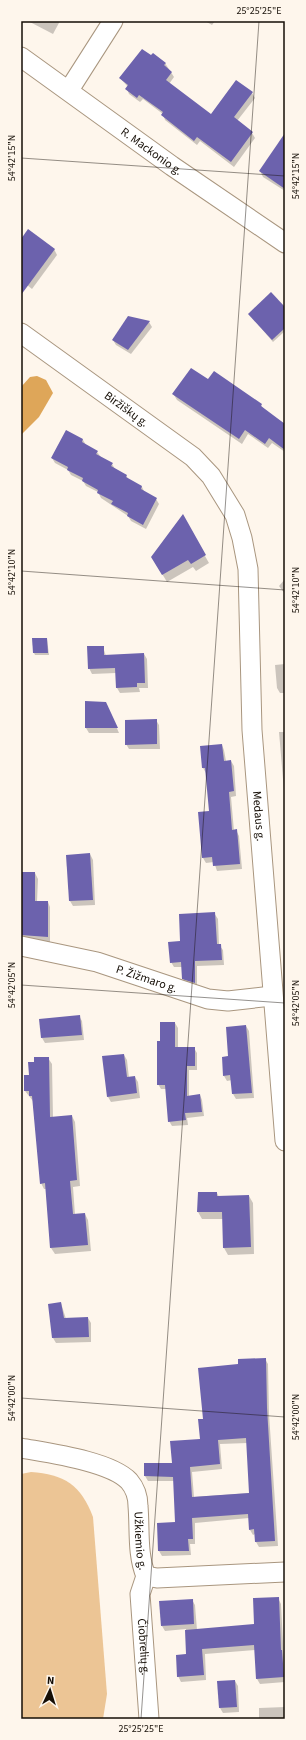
<svg xmlns="http://www.w3.org/2000/svg" width="306" height="1740" font-family="'Source Sans 3',sans-serif">
	<rect width="100%" height="100%" fill="#fef6ec"/>
	<path fill="#ecc595" d="M 31,1472 C 64,1474 81,1485 93,1517 L 107,1694 L 103,1719 L 21,1719 L 21,1474 Z"/>
	<polygon fill="#dea659" points="37,376 46,380 53,393 39,417 21,435 21,387 30,377"/>
	<g fill="#0003" fill-rule="evenodd">
		<polygon points="28,21 60,21 53,34"/>
		<polygon points="205,21 215,21 212,25"/>
		<polygon points="165,63 174,77 169,84 211,115 252,93 255,98 237,121 252,133 255,138 234,167 200,141 197,145 165,120 163,114 143,99 140,102 129,94 127,89 128,87 120,78"/>
		<polygon points="285,135 285,191 263,177 260,171"/>
		<polygon points="21,240 54,249 57,255 32,289 21,280"/>
		<polygon points="285,309 285,331 273,342 249,314"/>
		<polygon points="149,322 152,327 131,354 116,345 113,340"/>
		<polygon points="208,381 261,405 264,410 285,424 285,452 272,443 268,448 248,434 242,444 177,400 174,395"/>
		<polygon points="83,440 86,445 97,452 101,457 112,464 115,469 126,475 129,481 142,487 145,493 156,499 159,504 146,529 131,521 128,516 101,498 98,492 86,486 83,481 71,475 68,470 55,463 52,458"/>
		<polygon points="182,516 209,563 196,571 193,567 167,582 152,557"/>
		<polygon points="285,579 285,594 279,586"/>
		<polygon points="47,639 49,655 35,655 34,653"/>
		<polygon points="103,647 106,656 144,654 147,659 148,688 139,688 140,692 120,693 117,688 116,673 92,674 89,668"/>
		<polygon points="285,664 285,700 284,693 280,693 277,688 275,665"/>
		<polygon points="86,702 108,708 119,733 89,733 86,728"/>
		<polygon points="156,720 159,725 160,749 129,749 126,744"/>
		<polygon points="279,732 285,732 285,792 284,791"/>
		<polygon points="222,745 224,750 226,761 231,761 234,766 236,796 231,797 234,831 236,830 239,836 242,869 217,871 214,862 206,863 203,858 210,812 206,773 203,768"/>
		<polygon points="90,854 93,860 95,905 73,906 70,901"/>
		<polygon points="21,873 35,873 38,879 37,902 48,902 50,907 50,942 21,941"/>
		<polygon points="214,913 218,919 219,945 223,950 224,965 197,966 197,988 187,984 183,979 183,967 174,967 171,962"/>
		<polygon points="79,1016 82,1021 84,1040 45,1043 42,1038 40,1020"/>
		<polygon points="175,1023 178,1028 178,1048 194,1048 197,1053 197,1070 189,1070 189,1096 200,1095 202,1100 204,1116 187,1118 188,1125 172,1126 169,1121 166,1089 161,1089 158,1084 161,1042"/>
		<polygon points="246,1026 249,1031 254,1098 236,1099 233,1094 232,1080 227,1081 224,1076 229,1057"/>
		<polygon points="124,1055 127,1060 129,1078 135,1077 138,1082 140,1098 111,1102 108,1097"/>
		<polygon points="48,1058 52,1064 53,1118 72,1116 75,1122 80,1186 73,1187 75,1215 85,1214 88,1220 91,1251 55,1254 51,1248 46,1189 44,1189 41,1183 33,1101 25,1091 35,1063"/>
		<polygon points="217,1193 219,1197 249,1196 253,1203 254,1254 228,1255 224,1248 223,1219 202,1219 198,1212"/>
		<polygon points="61,1303 66,1319 88,1318 91,1323 91,1342 56,1343 53,1338 49,1305"/>
		<path d="M 265,1359 L 268,1364 L 269,1414 L 278,1546 L 259,1547 L 256,1542 L 255,1534 L 253,1535 L 250,1530 L 249,1518 L 195,1523 L 195,1544 L 190,1544 L 191,1555 L 162,1556 L 159,1551 L 158,1524 L 177,1523 L 174,1481 L 148,1481 L 145,1476 L 145,1464 L 173,1464 L 201,1440 L 204,1420 L 239,1365 ZM 248,1443 L 250,1493 L 194,1497 L 192,1472 L 222,1469 L 220,1444 Z"/>
		<polygon points="278,1598 281,1604 285,1682 260,1684 257,1679 255,1650 205,1654 206,1680 181,1682 178,1676 187,1655 186,1629 165,1631 162,1626 192,1600 195,1605 197,1630 255,1625"/>
		<polygon points="235,1681 238,1686 239,1712 223,1713 220,1708 218,1682"/>
		<polygon points="285,1707 285,1719 259,1719 259,1708"/>
	</g>
	<g fill="#6c62ad" fill-rule="evenodd">
		<polygon points="142,49 151,55 153,53 166,63 164,65 172,72 166,80 211,114 236,80 253,92 234,117 253,132 231,162 197,137 194,141 161,115 163,112 139,95 137,98 125,89 128,85 119,78"/>
		<polygon points="285,133 285,189 259,171"/>
		<polygon points="28,229 55,249 21,295 21,239"/>
		<polygon points="271,292 285,307 285,328 272,340 248,314"/>
		<polygon points="128,316 150,321 128,350 112,340"/>
		<polygon points="191,368 208,379 214,371 262,404 261,406 285,424 285,450 269,438 265,444 245,430 239,439 172,394"/>
		<polygon points="66,430 83,439 82,442 98,451 96,454 113,463 111,466 127,475 126,477 142,486 141,489 157,498 143,525 127,516 128,513 111,504 113,501 97,493 98,490 82,481 83,478 67,470 68,467 51,458"/>
		<polygon points="183,514 206,555 191,564 188,560 162,575 151,557"/>
		<polygon points="32,638 47,638 48,653 33,653"/>
		<polygon points="87,646 104,646 104,655 144,653 145,683 137,683 137,687 116,688 115,668 88,669"/>
		<polygon points="85,701 106,702 118,728 85,728"/>
		<polygon points="157,719 157,744 125,745 125,720"/>
		<polygon points="222,744 224,761 231,760 234,791 229,792 232,830 237,829 240,864 213,866 212,857 202,858 198,812 209,811 205,768 202,768 200,746"/>
		<polygon points="90,853 93,900 69,901 66,855"/>
		<polygon points="21,872 35,872 35,901 48,901 48,937 21,935"/>
		<polygon points="215,912 217,944 221,944 222,960 195,961 195,983 182,979 181,962 170,963 168,942 180,941 179,914"/>
		<polygon points="80,1015 82,1035 41,1038 39,1019"/>
		<polygon points="160,1022 175,1022 175,1047 195,1047 195,1066 187,1066 187,1096 200,1094 202,1112 185,1113 186,1120 168,1122 165,1085 157,1085 157,1041 160,1041"/>
		<polygon points="246,1025 252,1093 232,1094 230,1075 223,1076 222,1057 228,1056 226,1027"/>
		<polygon points="124,1054 127,1077 135,1076 137,1093 107,1097 102,1056"/>
		<polygon points="34,1057 49,1057 50,1117 72,1115 77,1180 70,1181 73,1214 85,1213 88,1245 50,1248 45,1183 40,1184 32,1096 29,1096 29,1091 24,1091 24,1075 29,1075 28,1062 34,1062"/>
		<polygon points="198,1192 217,1192 217,1196 249,1195 251,1247 223,1248 222,1212 197,1212"/>
		<polygon points="61,1302 64,1318 88,1317 89,1337 52,1338 48,1304"/>
		<path d="M 266,1358 L 267,1408 L 275,1541 L 255,1542 L 254,1529 L 249,1530 L 248,1514 L 192,1518 L 193,1539 L 188,1539 L 189,1551 L 158,1551 L 157,1523 L 175,1522 L 173,1477 L 144,1476 L 144,1463 L 172,1463 L 170,1441 L 200,1439 L 198,1419 L 203,1419 L 198,1368 L 238,1364 L 238,1359 ZM 246,1438 L 249,1493 L 192,1497 L 190,1467 L 220,1464 L 218,1440 Z"/>
		<polygon points="279,1597 281,1650 282,1650 284,1677 256,1679 254,1645 202,1649 204,1675 177,1677 176,1655 186,1654 185,1630 254,1624 253,1598"/>
		<polygon points="193,1599 194,1624 161,1626 159,1601"/>
		<polygon points="235,1680 237,1707 219,1708 217,1681"/>
	</g>
	<g fill="none" stroke-linecap="round" stroke-linejoin="round">
		<g stroke="#a9967f" stroke-width="21">
			<g id="minor">
				<path id="s1" d="M 21,57 L 172,166 L 285,243"/>
				<polyline points="69,90 113,21"/>
				<path id="s2" d="M 21,333 L 193,457 L 211,476 L 235,515 L 242,538 L 248,569 L 252,730 L 285,1141"/>
				<path id="s3" d="M 21,946 L 97,962 L 208,999 L 228,1001 L 272,996"/>
				<path id="s4" d="M 21,1448 C 48,1453 110,1461 129,1481 C 135,1488 138,1497 138,1506 C 140,1529 137,1555 146,1576"/>
				<path id="s5" d="M 146,1576 L 140,1594 L 149,1719"/>
				<polyline points="146,1576 157,1578 285,1572"/>
			</g>
		</g>
		<use href="#minor" stroke="#fff" stroke-width="19"/>
	</g>
	<path fill="none" stroke="#150e06" stroke-width="1" stroke-opacity="0.45" d="M 21,158 L 285,176M 21,571 L 285,590M 21,985 L 285,1003M 21,1398 L 285,1417M 141,1719 L 259,21"/>
	<g text-anchor="middle" stroke-width="3" stroke-linejoin="round" paint-order="stroke">
		<g font-size="12" fill="#150e06" stroke="#fef6ec">
			<text dy="4" stroke="none"><textPath href="#s1" startOffset="161">R. Mackonio g.</textPath></text>
			<text dy="4" stroke="none"><textPath href="#s2" startOffset="130">Biržiškų g.</textPath></text>
			<text dy="4" stroke="none"><textPath href="#s2" startOffset="587">Medaus g.</textPath></text>
			<text dy="4" stroke="none"><textPath href="#s3" startOffset="130">P. Žižmaro g.</textPath></text>
			<text dy="4" stroke="none"><textPath href="#s4" startOffset="176">Užkiemio g.</textPath></text>
			<text dy="4" stroke="none"><textPath href="#s5" startOffset="72">Čiobrelių g.</textPath></text>
		</g>
	</g>
	<rect width="306" height="1740" fill="none" stroke="#fef6ec" stroke-width="44"/>
	<g transform="translate(50 1690) rotate(4)" stroke="#fef6ec" stroke-width="3" paint-order="stroke">
	<path d="M0-3L7 15L0 10L-7 15Z" fill="#150e06"/>
	<text y="-6" font-size="11" font-weight="bold" text-anchor="middle" fill="#150e06">N</text>
	</g>
	<rect x="22" y="22" width="262" height="1696" fill="none" stroke="#150e06" stroke-width="1.5"/>
	<g font-size="10" text-anchor="middle" fill="#150e06">
		<text x="259" y="14">25°25'25"E</text>
		<text transform="translate(11 158) rotate(-90)" y="4">54°42'15"N</text>
		<text transform="translate(295 176) rotate(-90)" y="4">54°42'15"N</text>
		<text transform="translate(11 572) rotate(-90)" y="4">54°42'10"N</text>
		<text transform="translate(295 590) rotate(-90)" y="4">54°42'10"N</text>
		<text transform="translate(11 985) rotate(-90)" y="4">54°42'05"N</text>
		<text transform="translate(295 1003) rotate(-90)" y="4">54°42'05"N</text>
		<text transform="translate(11 1398) rotate(-90)" y="4">54°42'00"N</text>
		<text transform="translate(295 1417) rotate(-90)" y="4">54°42'00"N</text>
		<text x="141" y="1732">25°25'25"E</text>
	</g>
</svg>
